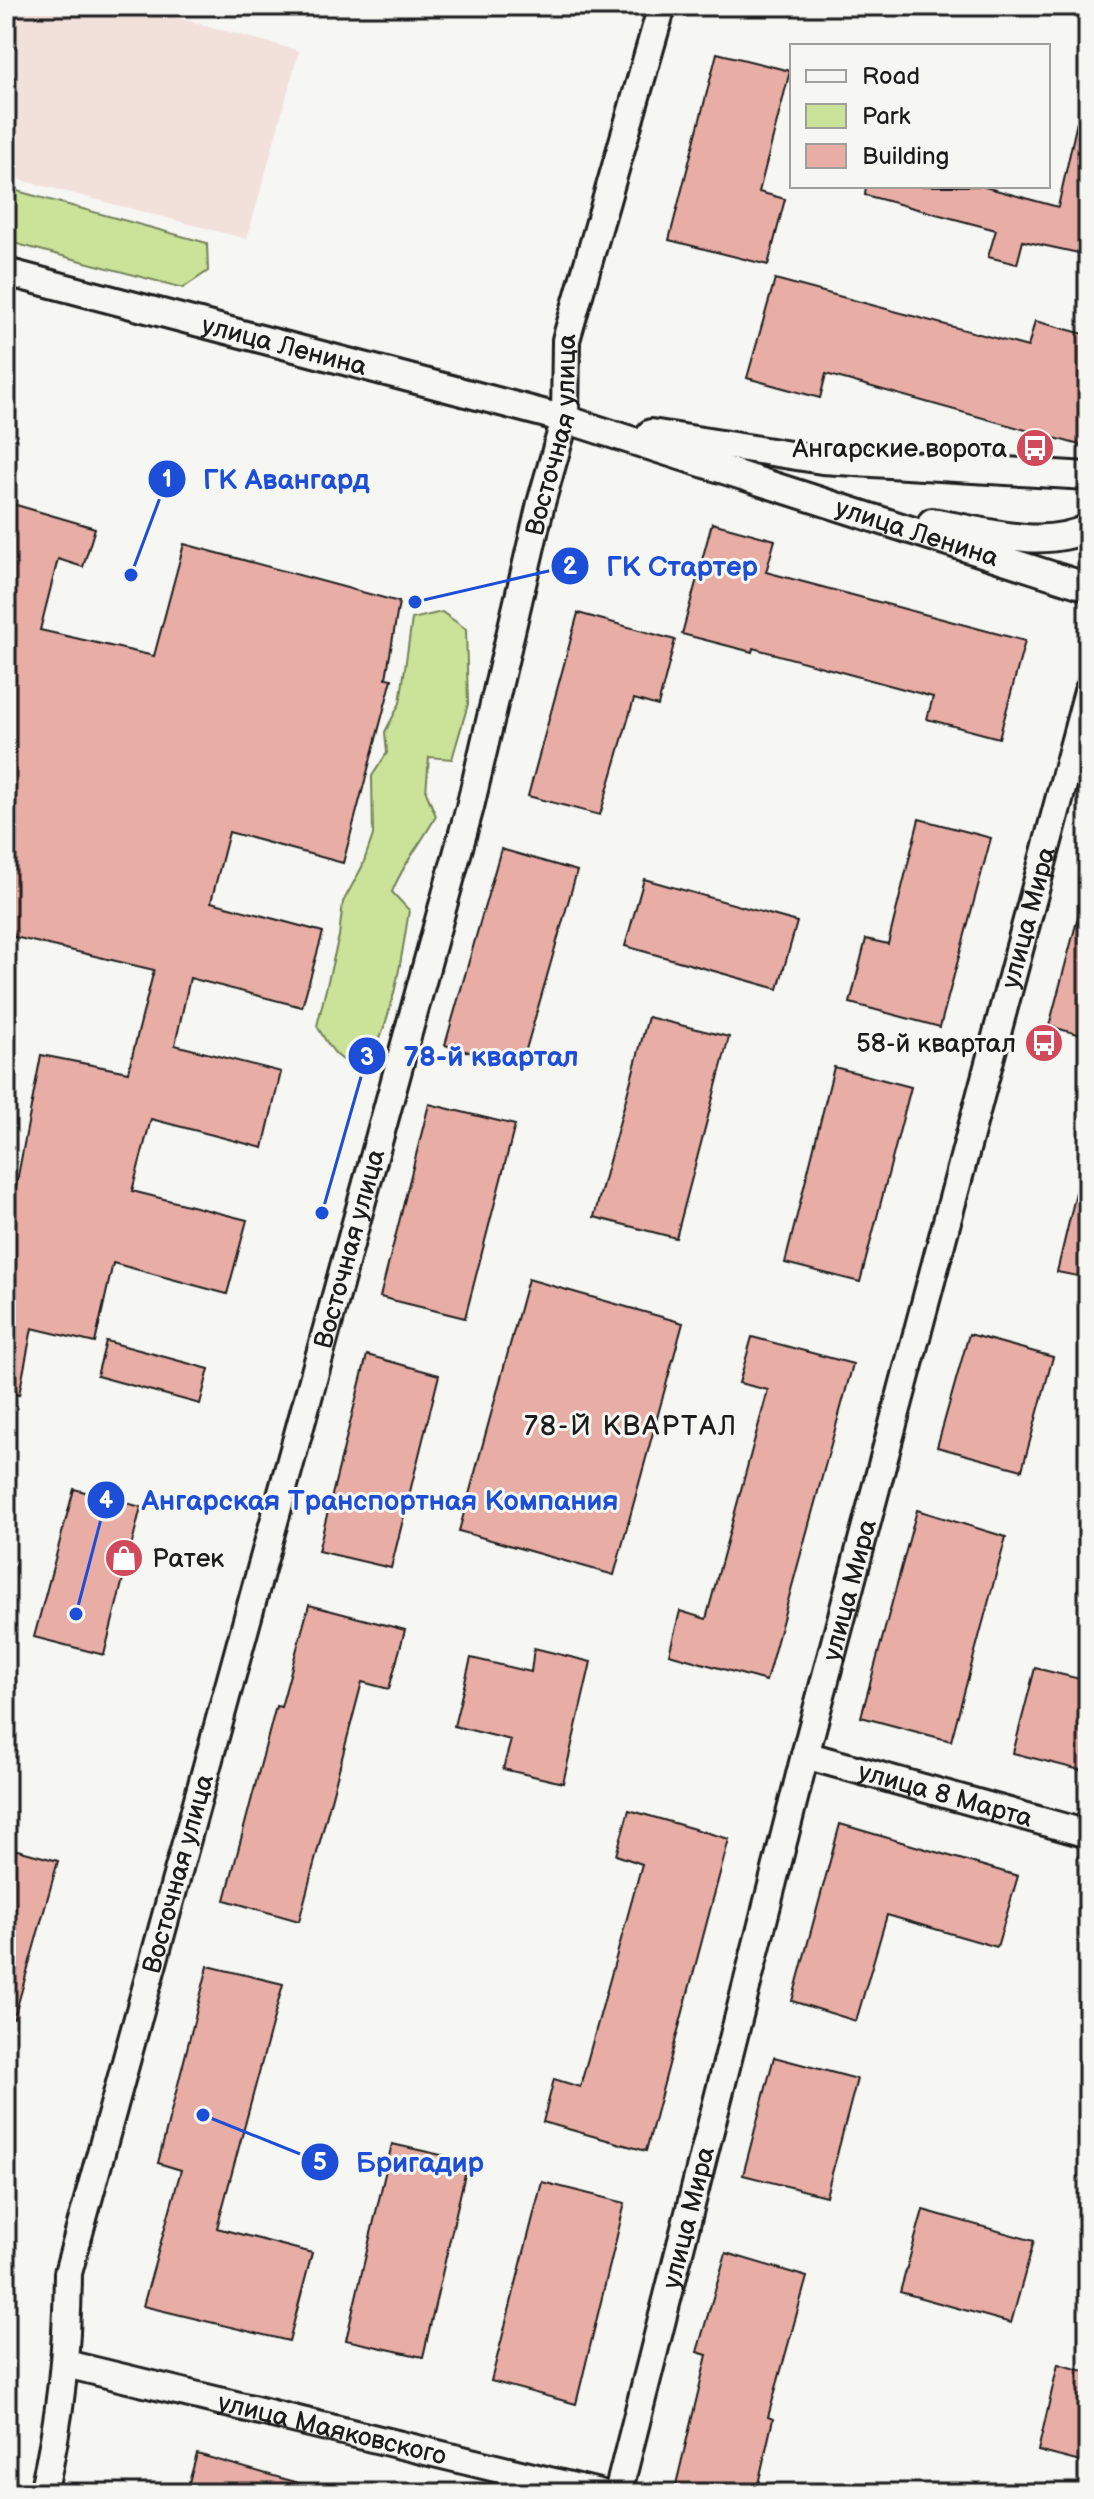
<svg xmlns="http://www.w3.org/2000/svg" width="1094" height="2499" font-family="'Balsamiq Sans',sans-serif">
	<rect width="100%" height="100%" fill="#f6f6f2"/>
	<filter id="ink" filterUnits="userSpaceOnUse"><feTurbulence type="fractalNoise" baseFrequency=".0125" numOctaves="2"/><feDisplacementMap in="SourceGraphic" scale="16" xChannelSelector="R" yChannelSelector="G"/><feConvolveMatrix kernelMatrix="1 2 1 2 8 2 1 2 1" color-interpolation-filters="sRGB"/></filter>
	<g filter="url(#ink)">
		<polygon fill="#f2e0db" points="6,6 134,6 299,51 247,239 6,176"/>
		<g fill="#cae399" stroke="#73805a" stroke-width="2">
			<polygon points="6,188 207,243 208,271 183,288 6,241"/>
			<path d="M 442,612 L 466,629 L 468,704 L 452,759 L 429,757 L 426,792 L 436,816 C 421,844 404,862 392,892 L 409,910 C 401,962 393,1019 367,1066 C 339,1067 330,1048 317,1026 L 339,936 L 343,902 L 362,867 L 373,835 L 372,776 L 387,753 L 385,732 L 400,703 L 412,619 Z"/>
		</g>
		<g fill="#e8aea6" stroke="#1c1c1c" stroke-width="2">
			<polygon points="717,53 790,71 759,192 785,199 768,265 669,240"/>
			<polygon points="1077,122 1088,124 1088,255 1023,241 1017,264 988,257 996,230 865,195 866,186 981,186 1058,207"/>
			<polygon points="775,279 1028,347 1035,321 1088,335 1088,427 1083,446 826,374 820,398 747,378"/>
			<polygon points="6,502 95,528 83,567 58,559 40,630 154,656 184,544 399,602 386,678 392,679 343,863 229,832 211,902 323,932 302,1007 190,978 175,1045 281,1072 263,1148 151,1119 132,1191 247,1220 227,1294 113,1263 95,1343 32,1328 19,1395 6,1393 6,1239 41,1055 128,1072 154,970 6,935"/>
			<polygon points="712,523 775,540 766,572 1025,641 999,738 927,719 933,697 753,648 752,652 682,634"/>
			<polygon points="578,613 675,640 658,706 634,699 600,815 528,796"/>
			<polygon points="919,819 991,838 940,1027 850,1003 866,939 888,944"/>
			<polygon points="501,849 577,871 521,1067 445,1045"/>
			<polygon points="644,879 797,922 778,989 625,946"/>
			<polygon points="1079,913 1088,914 1088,1037 1049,1026"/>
			<polygon points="648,1017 729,1037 676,1238 594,1217"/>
			<polygon points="834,1067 911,1087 860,1282 785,1263"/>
			<polygon points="429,1104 515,1125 465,1318 380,1297"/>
			<polygon points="1078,1184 1088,1185 1088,1278 1057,1272"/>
			<polygon points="528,1279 683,1323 614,1575 459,1531"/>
			<polygon points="969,1334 1053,1357 1022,1470 937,1447"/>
			<polygon points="752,1337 853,1364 766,1681 669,1654 680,1611 706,1619 768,1390 739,1383"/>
			<polygon points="106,1341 209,1369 200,1404 97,1376"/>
			<polygon points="367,1355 439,1375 391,1568 318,1551"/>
			<polygon points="74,1489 141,1507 104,1655 34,1637"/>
			<polygon points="917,1510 1006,1537 951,1741 861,1717"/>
			<polygon points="309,1605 405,1630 389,1689 362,1682 299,1921 225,1900 276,1706 281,1707"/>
			<polygon points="534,1648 591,1662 563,1783 503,1769 511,1740 454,1726 471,1658 531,1672"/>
			<polygon points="1035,1668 1088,1681 1088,1772 1013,1753"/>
			<polygon points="629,1810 729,1839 646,2151 543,2122 554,2079 580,2087 642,1864 616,1855"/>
			<polygon points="840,1824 1018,1876 997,1947 887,1915 856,2021 792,2001"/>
			<polygon points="6,1847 58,1861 14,2018 6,2017"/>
			<polygon points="208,1966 283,1984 217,2228 312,2253 289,2341 143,2306 181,2170 158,2163"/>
			<polygon points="774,2057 857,2079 826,2196 743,2175"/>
			<polygon points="392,2144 468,2161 423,2357 346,2340"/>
			<polygon points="542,2182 625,2203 576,2404 491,2381"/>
			<polygon points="923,2210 1034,2241 1011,2323 900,2292"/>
			<polygon points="726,2253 807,2277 768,2417 773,2419 756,2493 674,2493 707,2355 697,2352"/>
			<polygon points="1058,2364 1088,2372 1088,2464 1038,2451"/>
			<polygon points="197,2454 305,2485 304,2493 186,2493"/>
		</g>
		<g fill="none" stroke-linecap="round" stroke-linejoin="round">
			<g stroke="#1c1c1c" stroke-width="32">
				<g id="minor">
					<path id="s1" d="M 6,272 L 565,419 L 1088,587"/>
					<polyline points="651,433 822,460 1088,476"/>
					<path d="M 932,522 C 981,530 1041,551 1088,528"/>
					<path id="s2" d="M 805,1755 L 1088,1834"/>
					<path id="s3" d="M 66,2364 L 599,2493"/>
					<path id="s4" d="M 43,2493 C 61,2417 67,2351 68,2273 L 470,807 L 541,503 L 565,419 L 566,340 L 662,6"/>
					<path id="s5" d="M 618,2493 L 805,1755 L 1088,691"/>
				</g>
			</g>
			<use href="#minor" stroke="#f6f6f2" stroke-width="26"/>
		</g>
	</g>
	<defs>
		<g id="bus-disc" transform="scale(2)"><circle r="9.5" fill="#d1495b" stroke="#f6f6f2"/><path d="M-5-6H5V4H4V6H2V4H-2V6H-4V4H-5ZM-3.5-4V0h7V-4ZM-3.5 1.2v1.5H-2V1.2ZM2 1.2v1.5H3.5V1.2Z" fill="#fff"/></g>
		<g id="shop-disc" transform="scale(2)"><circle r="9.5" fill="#d1495b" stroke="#f6f6f2"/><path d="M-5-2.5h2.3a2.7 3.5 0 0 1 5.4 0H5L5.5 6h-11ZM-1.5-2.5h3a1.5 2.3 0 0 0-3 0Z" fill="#fff"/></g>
	</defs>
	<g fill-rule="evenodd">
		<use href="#bus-disc" x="1035" y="448"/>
		<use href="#bus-disc" x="1044" y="1043"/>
		<use href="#shop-disc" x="124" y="1558"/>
	</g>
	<g text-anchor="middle" stroke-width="6" stroke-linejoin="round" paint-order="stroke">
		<g font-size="26" fill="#1c1c1c" stroke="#f6f6f2">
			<text dy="9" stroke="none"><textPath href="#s1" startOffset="288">улица Ленина</textPath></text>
			<text dy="9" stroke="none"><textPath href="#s4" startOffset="2124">Восточная улица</textPath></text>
			<text dy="9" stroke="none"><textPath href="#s1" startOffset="948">улица Ленина</textPath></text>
			<text dy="9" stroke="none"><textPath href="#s5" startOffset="1628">улица Мира</textPath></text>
			<text dy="9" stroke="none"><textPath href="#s4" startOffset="1284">Восточная улица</textPath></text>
			<text dy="9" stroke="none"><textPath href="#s5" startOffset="932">улица Мира</textPath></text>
			<text dy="9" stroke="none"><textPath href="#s2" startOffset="146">улица 8 Марта</textPath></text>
			<text dy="9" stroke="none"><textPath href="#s4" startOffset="636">Восточная улица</textPath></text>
			<text dy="9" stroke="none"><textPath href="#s5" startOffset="284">улица Мира</textPath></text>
			<text dy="9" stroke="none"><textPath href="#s3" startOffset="274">улица Маяковского</textPath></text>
		</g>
		<g font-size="26" fill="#1c1c1c" stroke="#f6f6f2" text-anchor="end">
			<text x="1007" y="457">Ангарские ворота</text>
			<text x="1016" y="1052">58-й квартал</text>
			<text x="152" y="1567" text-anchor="start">Ратек</text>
		</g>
		<g font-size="28" letter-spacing="2" fill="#1c1c1c" stroke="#f6f6f2">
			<text x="631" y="1435">78-Й КВАРТАЛ</text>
		</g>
	</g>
	<path fill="none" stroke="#1d4ed8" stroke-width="3" d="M131 575L167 479M415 602L570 566M322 1213L367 1056M76 1614L106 1500M203 2115L320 2162"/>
	<g fill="#1d4ed8" stroke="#f6f6f2" stroke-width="3">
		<circle cx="131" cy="575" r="8"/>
		<circle cx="415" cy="602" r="8"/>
		<circle cx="322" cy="1213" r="8"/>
		<circle cx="76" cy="1614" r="8"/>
		<circle cx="203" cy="2115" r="8"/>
		<circle cx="167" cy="479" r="20"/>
		<circle cx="570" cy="566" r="20"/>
		<circle cx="367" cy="1056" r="20"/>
		<circle cx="106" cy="1500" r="20"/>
		<circle cx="320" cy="2162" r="20"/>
	</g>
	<g font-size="24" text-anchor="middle" font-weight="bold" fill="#fff">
		<text x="167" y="487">1</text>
		<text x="570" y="574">2</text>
		<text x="367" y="1065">3</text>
		<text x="106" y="1508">4</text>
		<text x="320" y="2170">5</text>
	</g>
	<g font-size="28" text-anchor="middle" font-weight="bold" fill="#1d4ed8" stroke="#f6f6f2" stroke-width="6" stroke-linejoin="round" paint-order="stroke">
		<text x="286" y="489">ГК Авангард</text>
		<text x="682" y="576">ГК Стартер</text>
		<text x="491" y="1066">78-й квартал</text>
		<text x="380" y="1510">Ангарская Транспортная Компания</text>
		<text x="420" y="2172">Бригадир</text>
	</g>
	<rect width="1094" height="2499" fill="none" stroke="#f6f6f2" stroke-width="32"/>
	<rect x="16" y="16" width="1062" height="2467" fill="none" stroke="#1c1c1c" stroke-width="3" filter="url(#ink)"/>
	<rect x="790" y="44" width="260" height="144" fill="#f6f6f2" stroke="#9f9f9c" stroke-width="2"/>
	<rect x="806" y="70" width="40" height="12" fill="#f6f6f2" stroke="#9f9f9c" stroke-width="2"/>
	<text x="862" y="84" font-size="24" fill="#1c1c1c">Road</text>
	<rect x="806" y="104" width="40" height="24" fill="#cae399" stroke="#9f9f9c" stroke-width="2"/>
	<text x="862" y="124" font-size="24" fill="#1c1c1c">Park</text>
	<rect x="806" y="144" width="40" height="24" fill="#e8aea6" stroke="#9f9f9c" stroke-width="2"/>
	<text x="862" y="164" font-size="24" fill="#1c1c1c">Building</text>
</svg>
